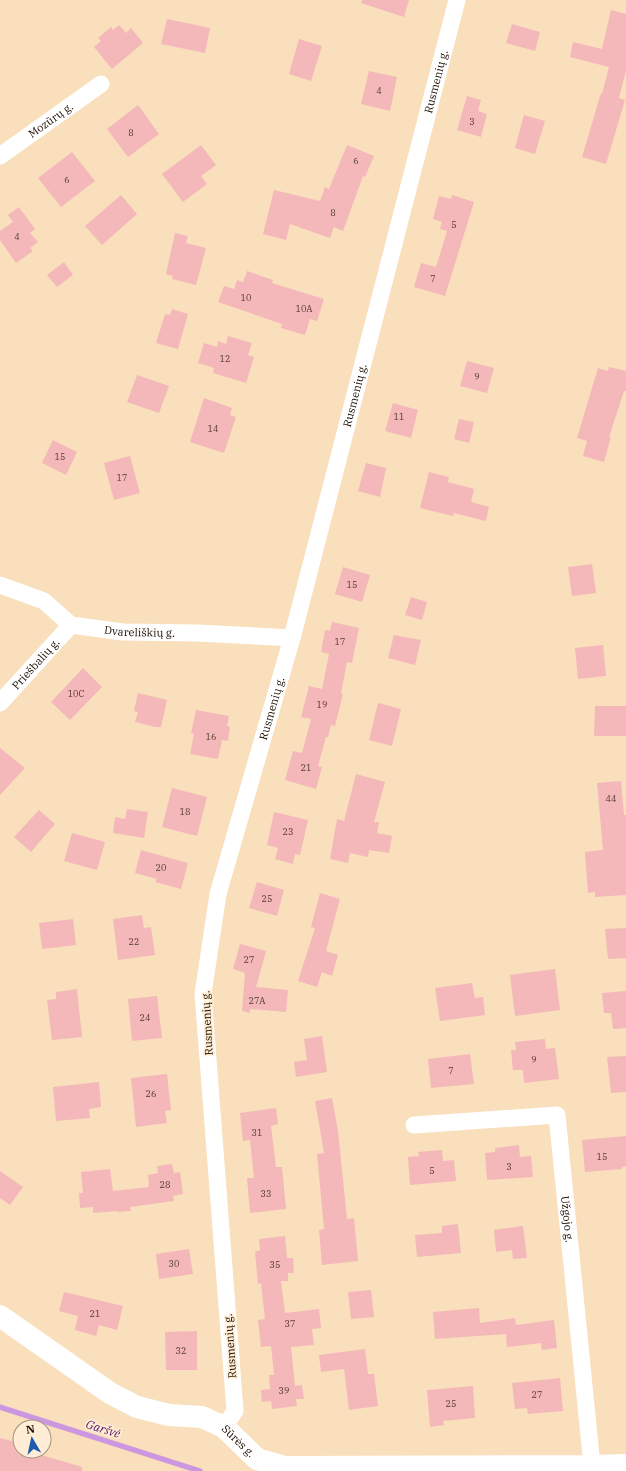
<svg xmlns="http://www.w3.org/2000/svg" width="626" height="1471" font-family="'IBM Plex Serif',serif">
	<rect width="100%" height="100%" fill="#f9dfbb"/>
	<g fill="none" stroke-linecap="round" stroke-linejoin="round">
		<polyline stroke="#cc97e0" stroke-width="5.5" points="0,1407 200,1471"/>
	</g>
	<g fill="#f4b8ba">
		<polygon points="362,0 409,0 404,17 361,3"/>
		<polygon points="611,10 626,14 626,70 619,98 625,100 606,164 582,157 601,93 602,94 609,67 570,57 573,42 602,49"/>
		<polygon points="167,19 210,28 205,53 161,44"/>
		<polygon points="512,24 540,32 535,51 506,43"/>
		<polygon points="119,25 126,33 131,28 143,43 112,69 94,47 101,41 98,38 111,27 113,30"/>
		<polygon points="299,39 322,46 311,81 289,74"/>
		<polygon points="369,71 397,77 390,111 361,104"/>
		<polygon points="467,96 481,100 478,111 487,114 481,137 457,130"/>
		<polygon points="138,105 159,134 128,157 107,129"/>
		<polygon points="524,115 545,121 535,154 515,148"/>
		<polygon points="201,145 216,165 201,176 207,184 183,202 162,174"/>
		<polygon points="347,145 374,156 365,177 363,176 343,231 334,227 330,238 290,224 286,240 263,234 274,190 320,201 325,187 329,189"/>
		<polygon points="72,152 95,181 61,207 38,178"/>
		<polygon points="121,195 137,214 102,245 85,226"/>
		<polygon points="452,195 474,202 445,296 414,287 421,263 436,267 447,231 440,229 442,222 433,219 439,196 451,199"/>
		<polygon points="19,207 35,229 30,233 38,242 30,248 33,251 16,263 0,240 0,231 13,222 8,215"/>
		<polygon points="175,233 188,236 186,243 206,248 196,285 172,279 173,276 166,274"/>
		<polygon points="64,262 73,275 57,287 47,275"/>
		<polygon points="247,271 273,280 272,283 324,299 317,321 310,319 305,335 281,328 282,324 218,302 224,286 234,289 237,280 243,282"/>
		<polygon points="172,309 188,314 178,349 156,343 165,314 170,315"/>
		<polygon points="228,336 252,343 248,355 254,357 246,383 213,373 214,368 198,363 204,343 217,347 218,341 226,344"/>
		<polygon points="467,361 494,368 487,393 460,386"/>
		<polygon points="609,367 626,371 626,391 624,391 609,437 611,437 604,462 583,456 587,441 577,438 598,368 608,371"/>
		<polygon points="137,375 169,386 159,413 127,402"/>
		<polygon points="204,398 232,408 230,415 236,417 224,453 190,442"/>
		<polygon points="393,403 418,410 411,438 385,431"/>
		<polygon points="459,419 474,422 469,443 454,439"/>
		<polygon points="53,440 77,452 66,475 42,463"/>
		<polygon points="130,456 140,493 114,500 104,463"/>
		<polygon points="366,463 386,468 380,497 358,491"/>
		<polygon points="429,472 449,477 448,482 474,489 471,502 489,507 486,521 454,513 453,516 420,508"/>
		<polygon points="592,564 596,593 572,596 568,567"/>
		<polygon points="343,567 370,575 362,602 335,594"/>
		<polygon points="411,597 427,602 422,620 405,615"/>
		<polygon points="332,622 359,628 352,663 347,662 341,693 343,694 335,726 331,725 328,737 326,737 318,766 322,767 316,789 285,780 293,751 302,753 311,719 301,717 309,686 322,689 329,654 321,652 325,630 330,631"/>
		<polygon points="394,635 421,640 415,665 388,658"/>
		<polygon points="603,645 606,676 578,679 575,648"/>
		<polygon points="83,668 102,687 70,720 51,702"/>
		<polygon points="138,693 167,700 161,727 155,727 135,722 138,712 134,711"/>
		<polygon points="378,703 401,709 392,746 369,740"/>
		<polygon points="595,706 626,706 626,736 594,736"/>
		<polygon points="196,710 229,716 227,726 230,727 228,741 222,740 218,759 190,754 194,734 191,733"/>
		<polygon points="0,748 25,768 0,795"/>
		<polygon points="356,774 385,782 374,822 379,822 377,833 392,836 389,853 369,850 368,857 350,853 348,863 330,859 337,819 344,821"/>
		<polygon points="621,781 624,815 626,815 626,895 595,897 595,892 588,893 585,852 603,850 597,783"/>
		<polygon points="172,788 207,797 197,836 162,827"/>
		<polygon points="127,809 148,812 144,838 113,833 115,817 125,819"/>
		<polygon points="39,810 55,824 31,852 14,837"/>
		<polygon points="274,812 308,820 300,855 295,854 293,864 275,859 278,848 267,845"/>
		<polygon points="72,833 105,842 97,870 64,861"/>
		<polygon points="141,850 188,863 181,889 155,882 157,879 135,873"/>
		<polygon points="257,882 284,890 277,916 249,908"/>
		<polygon points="320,893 340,899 326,951 338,955 332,976 322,972 317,987 298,981 315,928 311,927"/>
		<polygon points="142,915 144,928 151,927 155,955 118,960 113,919"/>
		<polygon points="73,919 76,945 42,949 39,923"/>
		<polygon points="626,928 626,958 608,959 605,929"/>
		<polygon points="240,944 266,951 256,987 288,990 286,1012 250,1009 250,1013 242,1011 245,973 233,969"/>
		<polygon points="555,969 560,1010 515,1016 510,975"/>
		<polygon points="472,983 475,998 483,997 485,1015 440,1021 435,988"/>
		<polygon points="77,989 82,1037 52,1040 47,1000 56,999 56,992"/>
		<polygon points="626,991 626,1028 613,1029 611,1013 604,1013 602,993"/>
		<polygon points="157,996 162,1038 132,1041 128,999"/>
		<polygon points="322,1036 327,1072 296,1077 294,1062 307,1060 304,1039"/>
		<polygon points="545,1039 546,1049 555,1048 559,1079 524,1083 523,1070 513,1070 511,1050 516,1050 515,1042"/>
		<polygon points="470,1054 474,1084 431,1088 428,1059"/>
		<polygon points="626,1056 626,1092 611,1093 607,1057"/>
		<polygon points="167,1074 171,1110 165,1111 167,1123 136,1127 131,1078"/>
		<polygon points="99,1082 101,1107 89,1109 90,1118 56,1121 53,1087"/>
		<polygon points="332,1098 338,1131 347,1219 354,1218 358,1261 322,1265 319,1230 324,1229 317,1154 324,1153 315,1101"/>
		<polygon points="276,1108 278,1124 271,1126 276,1167 282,1167 286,1209 250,1213 247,1178 254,1178 250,1140 243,1141 240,1113"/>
		<polygon points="626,1136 626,1166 622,1167 622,1169 585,1172 582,1140"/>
		<polygon points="519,1145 520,1157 531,1156 533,1177 487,1180 485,1153 495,1152 495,1148"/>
		<polygon points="442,1150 443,1161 454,1160 456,1181 410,1185 408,1157 419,1156 418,1152"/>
		<polygon points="172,1164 174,1173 180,1172 183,1194 173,1196 174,1201 130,1207 131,1211 117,1212 117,1211 93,1213 93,1207 80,1208 79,1193 83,1193 81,1172 110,1169 113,1191 149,1187 148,1175 158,1173 157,1166"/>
		<polygon points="0,1171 23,1187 10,1205 0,1198"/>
		<polygon points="458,1224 461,1253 417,1257 415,1235 442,1233 442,1226"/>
		<polygon points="523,1226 527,1258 513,1259 512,1250 496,1252 494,1230"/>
		<polygon points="285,1236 287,1258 293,1258 294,1273 288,1273 288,1281 281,1281 285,1313 319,1309 321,1328 312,1329 314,1345 291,1347 295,1386 302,1385 304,1399 296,1399 297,1406 272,1409 271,1401 262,1402 261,1390 270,1389 269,1375 274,1375 271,1346 261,1347 258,1320 265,1319 261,1283 258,1284 255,1252 260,1250 259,1239"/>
		<polygon points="189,1249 193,1274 159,1279 156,1254"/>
		<polygon points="371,1290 374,1317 351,1319 348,1292"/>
		<polygon points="64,1292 123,1306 117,1330 99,1325 96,1336 75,1330 78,1316 59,1311"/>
		<polygon points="479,1308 480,1323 515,1318 516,1325 554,1320 557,1348 542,1350 541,1343 507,1347 506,1334 435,1339 433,1312"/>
		<polygon points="197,1331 197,1370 166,1370 165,1332"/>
		<polygon points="365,1349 368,1374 374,1374 378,1406 349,1410 344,1369 321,1372 319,1355"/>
		<polygon points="560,1378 563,1411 528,1414 527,1408 515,1409 512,1383"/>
		<polygon points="473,1386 475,1418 443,1421 444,1425 430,1427 427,1390"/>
		<polygon points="0,1438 20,1443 20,1451 28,1451 82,1467 82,1471 0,1471"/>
	</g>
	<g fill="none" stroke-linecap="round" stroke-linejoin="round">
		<g stroke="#fff" stroke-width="17">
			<path id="s1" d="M 0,156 L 101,84"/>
			<path id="s2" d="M 0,585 L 44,601 L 71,625 L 123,632 L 198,633 L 292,638"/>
			<path id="s3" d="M 0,703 L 71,625"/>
			<path id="s4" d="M 414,1125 L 557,1115 L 592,1466"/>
			<path id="s5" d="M 224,1427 L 235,1411 L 203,994 L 218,894 L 292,638 L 457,0"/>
		</g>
		<path stroke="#fff" stroke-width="22" id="s6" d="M 0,1316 L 110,1393 L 137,1407 L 169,1415 L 202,1417 L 224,1427 L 257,1459 L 285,1467 L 592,1466 L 626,1465"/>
	</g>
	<g text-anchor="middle" stroke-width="3.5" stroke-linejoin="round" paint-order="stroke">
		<g font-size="9" fill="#51382e">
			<text x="379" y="94">4</text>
			<text x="472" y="125">3</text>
			<text x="131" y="136">8</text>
			<text x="356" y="164">6</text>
			<text x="67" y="183">6</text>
			<text x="333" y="216">8</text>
			<text x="454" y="228">5</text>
			<text x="17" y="240">4</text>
			<text x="433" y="282">7</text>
			<text x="246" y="301">10</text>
			<text x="304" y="312">10A</text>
			<text x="225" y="362">12</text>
			<text x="477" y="380">9</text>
			<text x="399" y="420">11</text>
			<text x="213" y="432">14</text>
			<text x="60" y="460">15</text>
			<text x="122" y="481">17</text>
			<text x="352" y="588">15</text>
			<text x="340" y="645">17</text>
			<text x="76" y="697">10C</text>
			<text x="322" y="708">19</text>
			<text x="211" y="740">16</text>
			<text x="306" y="771">21</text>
			<text x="611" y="802">44</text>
			<text x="185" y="815">18</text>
			<text x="288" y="835">23</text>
			<text x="161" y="871">20</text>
			<text x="267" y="902">25</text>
			<text x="134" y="945">22</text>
			<text x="249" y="963">27</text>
			<text x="257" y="1004">27A</text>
			<text x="145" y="1021">24</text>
			<text x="534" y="1063">9</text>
			<text x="451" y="1074">7</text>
			<text x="151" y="1097">26</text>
			<text x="257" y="1136">31</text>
			<text x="602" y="1160">15</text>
			<text x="509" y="1170">3</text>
			<text x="432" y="1174">5</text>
			<text x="165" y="1188">28</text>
			<text x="266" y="1197">33</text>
			<text x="174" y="1267">30</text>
			<text x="275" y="1268">35</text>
			<text x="95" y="1317">21</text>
			<text x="290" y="1327">37</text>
			<text x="181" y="1354">32</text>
			<text x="284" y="1394">39</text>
			<text x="537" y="1398">27</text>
			<text x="451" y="1407">25</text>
		</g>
		<g font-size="11" fill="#1b0d00" stroke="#ffeed5">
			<text dy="4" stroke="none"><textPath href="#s5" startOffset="1380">Rusmenių g.</textPath></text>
			<text dy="4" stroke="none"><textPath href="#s1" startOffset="62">Mozūrų g.</textPath></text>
			<text dy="4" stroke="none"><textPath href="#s5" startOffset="1056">Rusmenių g.</textPath></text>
			<text dy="4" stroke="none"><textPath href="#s2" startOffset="152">Dvareliškių g.</textPath></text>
			<text dy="4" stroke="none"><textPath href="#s3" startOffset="53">Priešbalių g.</textPath></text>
			<text dy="4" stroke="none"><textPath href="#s5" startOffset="732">Rusmenių g.</textPath></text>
			<text transform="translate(207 1023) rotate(-93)" y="4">Rusmenių g.</text>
			<text dy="4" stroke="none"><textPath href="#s4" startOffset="248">Užgojo g.</textPath></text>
			<text transform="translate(230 1346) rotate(-94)" y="4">Rusmenių g.</text>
			<text dy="4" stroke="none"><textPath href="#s6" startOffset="275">Sūrės g.</textPath></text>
		</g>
		<g font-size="12" font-style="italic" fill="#530f67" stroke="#ffeed5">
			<text transform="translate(103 1429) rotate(18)" y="4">Garšvė</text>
		</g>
	</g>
	<g transform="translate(32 1439) rotate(351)"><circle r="19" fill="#ffeed5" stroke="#a49480"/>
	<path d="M0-3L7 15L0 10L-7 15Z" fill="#1d5cad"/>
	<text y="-6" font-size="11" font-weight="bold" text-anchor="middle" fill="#1b0d00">N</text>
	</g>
</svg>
